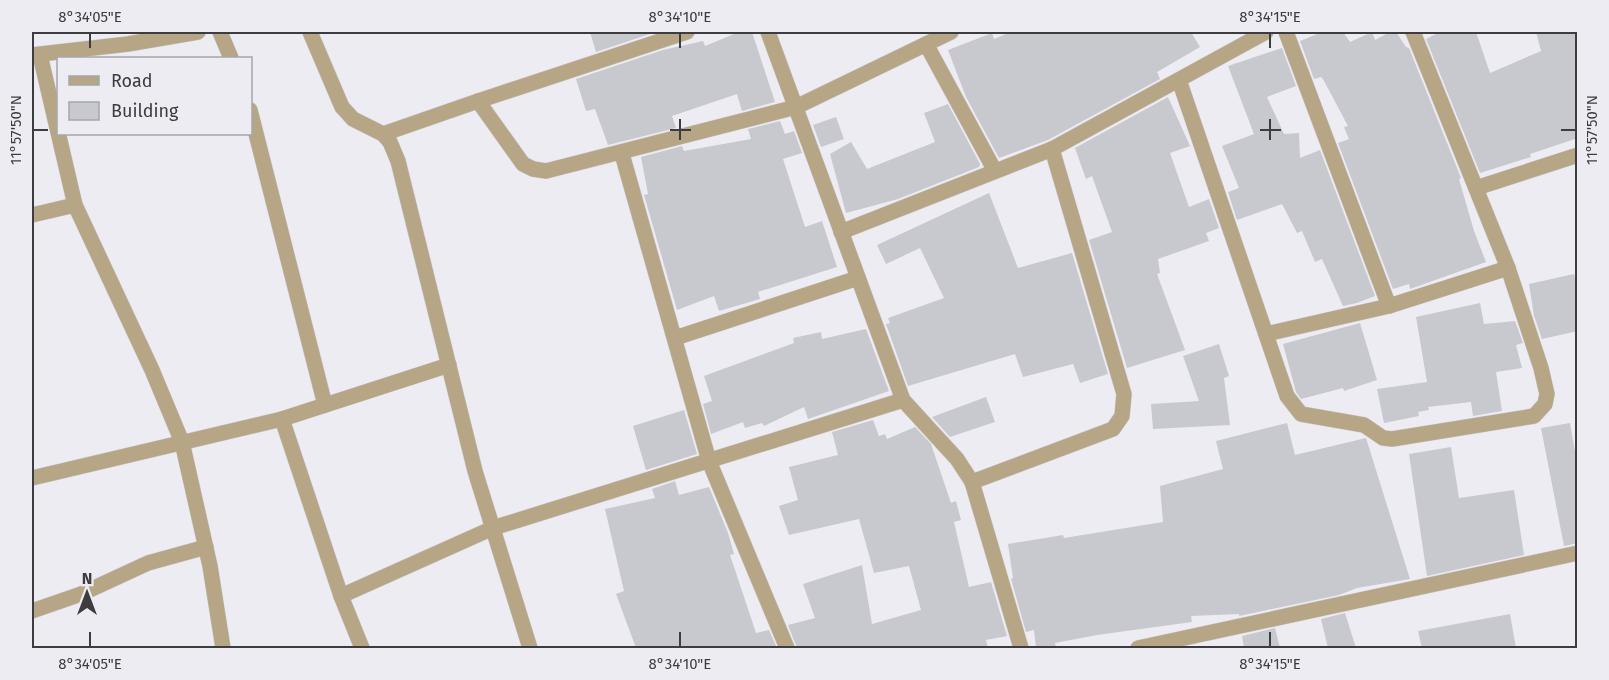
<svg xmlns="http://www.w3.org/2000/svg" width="1609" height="680" font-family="'Fira Sans',sans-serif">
	<rect width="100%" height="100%" fill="#ececf2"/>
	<g fill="#c8c8cf">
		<polygon points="590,32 656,32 596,52"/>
		<polygon points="739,32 752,32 775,102 742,111 737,94 672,116 676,128 608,145 595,109 586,111 576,79 663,50 703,41 705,46"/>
		<polygon points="1011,32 1191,32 1200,47 1157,72 1160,79 1048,140 999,158 966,97 948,50 992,33 994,39"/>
		<polygon points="1322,32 1343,32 1350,42 1372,32 1375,40 1390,32 1396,32 1406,47 1409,48 1461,178 1459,179 1474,231 1486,262 1410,289 1409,284 1393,289 1338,143 1349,139 1344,127 1348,126 1323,79 1321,77 1314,79 1300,41"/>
		<polygon points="1440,32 1476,32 1490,73 1541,51 1536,32 1578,32 1578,138 1530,154 1531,157 1480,173 1426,39"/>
		<polygon points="1282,48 1296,86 1267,97 1284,134 1299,133 1300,158 1320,150 1375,296 1357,303 1343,306 1322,259 1315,262 1302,231 1297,233 1282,204 1237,220 1228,192 1239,188 1222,146 1254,134 1228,66"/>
		<polygon points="1168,97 1190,146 1170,153 1189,207 1209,199 1219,228 1206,233 1209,241 1158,259 1160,273 1157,274 1185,350 1127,368 1089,240 1112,232 1092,176 1086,179 1075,148"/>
		<polygon points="948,104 980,164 979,167 898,199 846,213 830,154 851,142 867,169 935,142 924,113"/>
		<polygon points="836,117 844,139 821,147 813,125"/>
		<polygon points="780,121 785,134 794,131 802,153 783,159 805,227 822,221 837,267 758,292 760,299 719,311 714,296 677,310 644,195 648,194 641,157 682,146 684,151 751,139 748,129"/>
		<polygon points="989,193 1018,268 1072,253 1108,374 1080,383 1073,364 1023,377 1015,354 908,386 886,324 890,323 888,318 944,298 920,248 886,264 877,245"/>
		<polygon points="1574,274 1578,290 1578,331 1542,339 1534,316 1529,284"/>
		<polygon points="1480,303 1484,324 1515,321 1523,343 1516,345 1522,368 1496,372 1502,411 1473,416 1471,402 1428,407 1429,410 1418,412 1419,416 1384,423 1377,389 1427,382 1416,317"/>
		<polygon points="1360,323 1377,380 1344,391 1343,388 1301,399 1296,392 1283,344"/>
		<polygon points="866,329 889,391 808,419 804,407 764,426 762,423 745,428 743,422 711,434 703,404 712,401 704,376 794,343 793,338 821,332 822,339"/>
		<polygon points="1219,344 1229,376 1224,378 1230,425 1153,429 1151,404 1199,401 1183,356"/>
		<polygon points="986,397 995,422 950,437 932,417"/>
		<polygon points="684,410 697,454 646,470 633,426"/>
		<polygon points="873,420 879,436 885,434 887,439 915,427 931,444 951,503 956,501 961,520 954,522 969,587 991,582 1007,636 986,640 988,648 797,648 788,625 815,618 803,584 862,565 872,624 921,610 909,566 874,573 859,519 789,535 779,506 798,500 789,467 838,455 832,432"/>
		<polygon points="1287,423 1295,455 1366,438 1410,579 1357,588 1339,595 1239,616 1239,614 1191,616 1192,622 1097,635 1055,643 1056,648 1036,648 1034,630 1026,632 1011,579 1013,578 1008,544 1063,535 1064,538 1163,522 1160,486 1223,469 1216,441"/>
		<polygon points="1570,423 1578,469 1578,543 1564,546 1541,428"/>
		<polygon points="1451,447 1459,498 1514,490 1524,555 1427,576 1409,454"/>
		<polygon points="675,481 679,495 709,487 728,533 734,554 730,555 756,633 769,630 777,648 636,648 616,594 624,591 605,509 655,498 652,489"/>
		<polygon points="1345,613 1356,648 1328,648 1321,619"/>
		<polygon points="1510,614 1516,648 1422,648 1418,631"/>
		<polygon points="1275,628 1280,648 1244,648 1242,636"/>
	</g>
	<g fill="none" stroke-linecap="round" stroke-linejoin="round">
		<g stroke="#c9c9ce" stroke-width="16">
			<g id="minor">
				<polyline points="220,32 231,58"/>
				<polyline points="310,32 342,107 353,119 383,134 390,142 398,161 475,471 530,648"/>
				<polyline points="768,32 903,400 957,459 972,482 1021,648"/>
				<polyline points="1286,32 1389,306"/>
				<polyline points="926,44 995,171"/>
				<polyline points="32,55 128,44 198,32"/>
				<polyline points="40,55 75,205 152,370 182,442 210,566 223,648"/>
				<polyline points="1179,80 1287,396 1301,414 1364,425 1383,438 1392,439 1534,416 1545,404 1547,394 1541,368 1508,268 1413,32"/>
				<polyline points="478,101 687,32"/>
				<polyline points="250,110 325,405"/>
				<polyline points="383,134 478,101 523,164 533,169 546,171 796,107 951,32"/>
				<polyline points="622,154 709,461 787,648"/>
				<polyline points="1476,188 1578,155"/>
				<polyline points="32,215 75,205"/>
				<polyline points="841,232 1052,149 1266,32"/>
				<polyline points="1266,334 1389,306 1508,268"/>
				<polyline points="675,338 858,278"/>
				<polyline points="282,419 341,596 362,648"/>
				<polyline points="32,478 282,419 449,365"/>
				<polyline points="972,482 1113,429 1122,416 1124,394 1052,149"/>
				<polyline points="341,596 493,528 903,400"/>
				<polyline points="32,611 81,594 148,563 206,547"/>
				<polyline points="1138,648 1578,553"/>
			</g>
		</g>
		<use href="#minor" stroke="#b7a686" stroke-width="15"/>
	</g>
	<path fill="none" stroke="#3d3d3f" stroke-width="2" d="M 90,33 L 90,48M 680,33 L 680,48M 1270,33 L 1270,48M 680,119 L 680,140M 1270,119 L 1270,140M 33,130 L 48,130M 670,130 L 691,130M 1260,130 L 1281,130M 1561,130 L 1576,130M 90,632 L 90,647M 680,632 L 680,647M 1270,632 L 1270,647"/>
	<rect width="1609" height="680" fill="none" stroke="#ececf2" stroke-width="66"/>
	<rect x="57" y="57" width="195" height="78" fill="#ececf2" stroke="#a6a6aa" stroke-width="1.5"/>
	<rect x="69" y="76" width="30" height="9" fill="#b7a686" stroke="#a6a6aa" stroke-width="1.5"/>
	<text x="111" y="87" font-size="18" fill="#3d3d3f">Road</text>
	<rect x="69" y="102" width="30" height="18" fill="#c8c8cf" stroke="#a6a6aa" stroke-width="1.5"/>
	<text x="111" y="117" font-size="18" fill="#3d3d3f">Building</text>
	<g transform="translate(87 593)" stroke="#ececf2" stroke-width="4.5" paint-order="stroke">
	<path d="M0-4.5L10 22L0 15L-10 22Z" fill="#3d3d3f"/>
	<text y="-9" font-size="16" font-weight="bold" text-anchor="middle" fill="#3d3d3f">N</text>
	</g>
	<rect x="33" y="33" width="1543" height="614" fill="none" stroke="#3d3d3f" stroke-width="2"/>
	<g font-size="15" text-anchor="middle" fill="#3d3d3f">
		<text x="90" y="22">8°34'05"E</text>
		<text x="680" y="22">8°34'10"E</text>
		<text x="1270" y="22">8°34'15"E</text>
		<text transform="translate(16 130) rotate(-90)" y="5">11°57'50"N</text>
		<text transform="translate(1592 130) rotate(-90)" y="5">11°57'50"N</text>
		<text x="90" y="669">8°34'05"E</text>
		<text x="680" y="669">8°34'10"E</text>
		<text x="1270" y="669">8°34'15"E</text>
	</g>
</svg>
